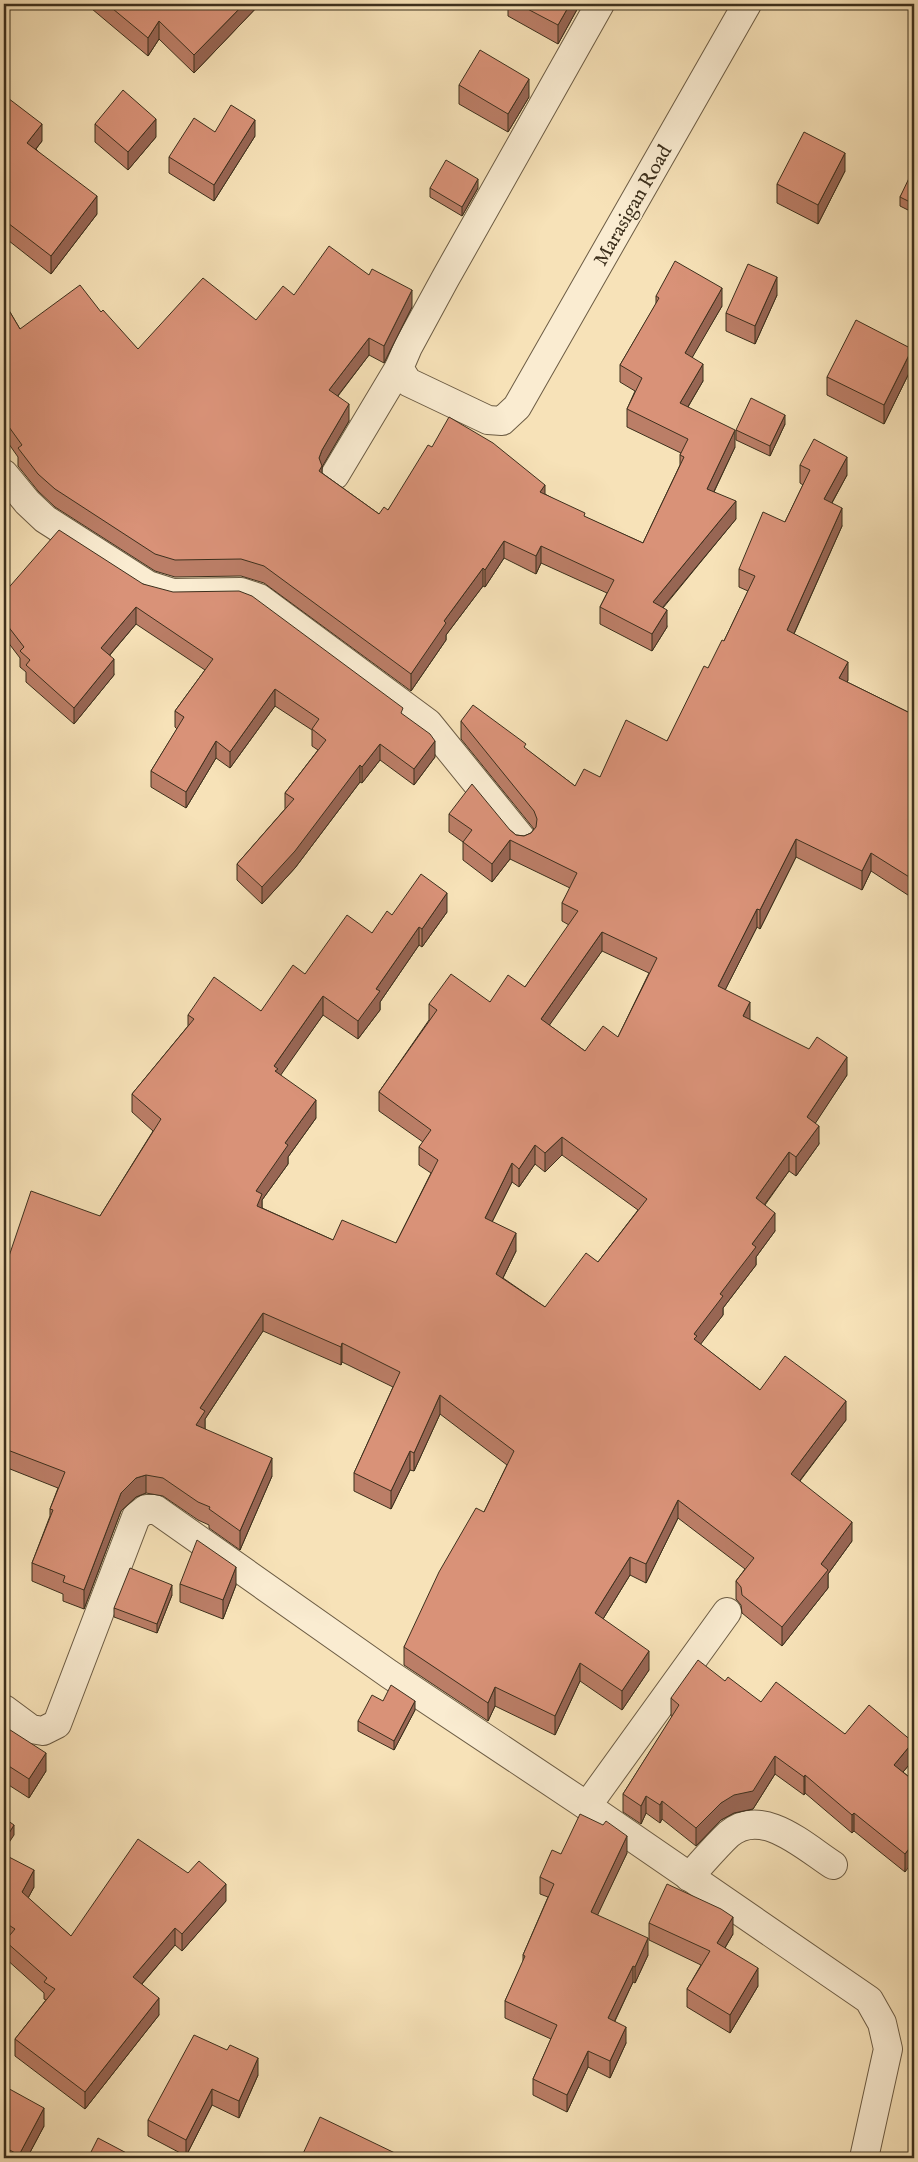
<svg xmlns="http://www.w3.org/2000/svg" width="918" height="2162" font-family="'IM FELL English',serif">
	<rect width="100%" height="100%" fill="#f7e2b8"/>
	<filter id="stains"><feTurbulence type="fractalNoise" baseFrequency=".004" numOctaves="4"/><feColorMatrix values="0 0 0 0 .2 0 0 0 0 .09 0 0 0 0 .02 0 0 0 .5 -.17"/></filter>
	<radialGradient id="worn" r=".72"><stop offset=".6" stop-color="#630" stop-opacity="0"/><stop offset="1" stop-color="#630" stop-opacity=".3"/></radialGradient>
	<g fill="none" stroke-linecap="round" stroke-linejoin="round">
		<g stroke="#6c5c44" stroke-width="30">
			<g id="minor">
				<polyline points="600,4 445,279 408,347 399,368 408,382 488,420 502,421 517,407 747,4"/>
				<polyline points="4,474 27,502 45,519 148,585 173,593 241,592 259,598 428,723 522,839"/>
				<polyline points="335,475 399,368"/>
				<polyline points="4,1709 31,1729 43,1731 57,1724 136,1517 146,1509 155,1509 389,1674 587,1806 869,2000 882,2023 888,2049 864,2158"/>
				<polyline points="587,1806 727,1612"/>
				<path d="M 689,1877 C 702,1863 715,1847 729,1834 C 762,1806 805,1847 833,1865"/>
			</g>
		</g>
		<use href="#minor" stroke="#faecd1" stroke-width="28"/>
	</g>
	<g fill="#bb7e67" stroke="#3d301d" fill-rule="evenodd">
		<polygon points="92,4 260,4 194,73 159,39 148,56 92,9"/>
		<polygon points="508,4 580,4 558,44 508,16"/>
		<polygon points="4,76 6,94 4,96 42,141 36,149 97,214 51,274 4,237"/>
		<polygon points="459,85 529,97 508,132 459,104"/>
		<polygon points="95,124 156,137 128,170 95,142"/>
		<polygon points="215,132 255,136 214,201 169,173 169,157"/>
		<polygon points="845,171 818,224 777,203 777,184"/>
		<polygon points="914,173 914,213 900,206 900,197"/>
		<polygon points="430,188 478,188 462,216 430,197"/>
		<polygon points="294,295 412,307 384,363 369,355 338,396 349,421 322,466 322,473 379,514 388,510 432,447 545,494 585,517 643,543 680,465 680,455 681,453 627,427 627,409 635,391 620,382 620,365 656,304 656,296 722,306 692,357 703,381 688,407 735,447 714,492 736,519 663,608 667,627 652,651 600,624 600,607 607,593 541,563 536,574 504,558 485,587 483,586 446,635 446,640 411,691 264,583 241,576 175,577 155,571 55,507 38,491 18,466 18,457 4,437 4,302 20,329 101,312 138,349 256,320"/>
		<polygon points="777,295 755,344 726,331 726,313"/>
		<polygon points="912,367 884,424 827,395 827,377"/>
		<polygon points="785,424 770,456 736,440 736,430"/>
		<path d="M 800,465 L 847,475 L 832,503 L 842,526 L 794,634 L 848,680 L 847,682 L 914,715 L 914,899 L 871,871 L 862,890 L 796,857 L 760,929 L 757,927 L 725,990 L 750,1020 L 847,1075 L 815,1123 L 819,1144 L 796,1176 L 789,1171 L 765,1205 L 775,1231 L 756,1257 L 756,1265 L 723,1308 L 723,1315 L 700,1344 L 760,1390 L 846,1420 L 800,1481 L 852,1541 L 828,1574 L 828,1588 L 782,1646 L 742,1613 L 741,1605 L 736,1599 L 736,1581 L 745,1569 L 678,1518 L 646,1583 L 630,1575 L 603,1619 L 649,1670 L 622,1710 L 580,1681 L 555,1735 L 495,1706 L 488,1721 L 404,1665 L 404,1647 L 484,1512 L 507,1465 L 440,1414 L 414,1471 L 410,1470 L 391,1509 L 354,1491 L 354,1473 L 393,1387 L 342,1362 L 341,1365 L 263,1331 L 205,1419 L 205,1429 L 272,1476 L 240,1550 L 209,1528 L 209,1525 L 198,1520 L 163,1496 L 146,1493 L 136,1497 L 121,1511 L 84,1609 L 63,1601 L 63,1594 L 32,1581 L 32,1563 L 50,1516 L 50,1509 L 58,1488 L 5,1467 L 4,1469 L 4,1267 L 5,1268 L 100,1216 L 153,1131 L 132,1112 L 132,1094 L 188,1026 L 188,1015 L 261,1011 L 305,974 L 372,933 L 392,915 L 447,912 L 422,947 L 419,945 L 380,1002 L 380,1010 L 358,1039 L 323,1015 L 280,1075 L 316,1118 L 288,1157 L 288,1164 L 262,1200 L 262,1208 L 333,1240 L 396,1243 L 431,1173 L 419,1165 L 419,1147 L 423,1142 L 379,1111 L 379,1092 L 429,1020 L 429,1004 L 490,1002 L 525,987 L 569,925 L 562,921 L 562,903 L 570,888 L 510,859 L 492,882 L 463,860 L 463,842 L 449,832 L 449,814 L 510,830 L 516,835 L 524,836 L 531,833 L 534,829 L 461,739 L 461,721 L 526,749 L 575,786 L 600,777 L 667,741 L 724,641 L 748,591 L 739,587 L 739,569 L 785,522 L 803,485 L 800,483 ZM 602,951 L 649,973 L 618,1037 L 585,1051 L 549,1025 ZM 562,1155 L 638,1210 L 598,1262 L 545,1307 L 503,1278 L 516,1251 L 492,1222 L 512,1182 L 519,1187 L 535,1164 L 545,1172 Z"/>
		<polygon points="143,584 403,715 435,757 414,785 380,760 362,783 360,782 295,868 262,904 237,880 237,864 285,809 285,793 318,750 312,746 312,730 275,706 230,768 216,758 186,808 151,787 151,771 177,729 175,727 175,711 205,670 136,624 110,655 114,675 74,724 26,682 26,672 20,667 20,658 4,637 4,593"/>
		<polygon points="180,1584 236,1585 223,1619 180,1602"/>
		<polygon points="172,1595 157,1633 114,1617 114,1608"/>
		<polygon points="725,1681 761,1702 845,1734 913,1760 903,1772 914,1781 905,1872 854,1831 852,1833 805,1793 804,1795 775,1774 753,1809 734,1813 721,1820 696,1846 662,1819 660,1823 646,1813 641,1824 623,1812 623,1794 672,1717 671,1716 671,1698"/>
		<polygon points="383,1701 415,1710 394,1750 358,1731 358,1721"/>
		<polygon points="4,1726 46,1771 29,1798 4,1782"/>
		<polygon points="627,1853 597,1915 648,1955 635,1983 633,1982 615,2021 626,2043 610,2078 588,2067 567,2112 533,2095 533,2079 551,2039 505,2018 505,2001 523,1962 523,1955 548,1897 540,1894 540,1877 561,1854"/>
		<polygon points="4,1866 34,1887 28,1898 71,1936 226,1901 182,1951 175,1945 142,1984 159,2015 85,2109 15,2056 15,2039 46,2000 44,1999 44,1993 5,1958 5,1940 4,1939"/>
		<polygon points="649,1923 733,1934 725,1948 758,1986 730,2033 687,2007 687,1989 701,1965 649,1940"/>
		<polygon points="227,2050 258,2075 239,2118 212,2105 186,2156 148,2136 148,2120"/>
		<polygon points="4,2086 44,2126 27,2158 4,2158"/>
	</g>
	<g fill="#986654" stroke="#3d301d">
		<polygon points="244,4 260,4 194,73 194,55"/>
		<polygon points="570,4 580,4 558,44 558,25"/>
		<polygon points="159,21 159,39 148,56 148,38"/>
		<polygon points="6,77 6,94 4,97 4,79"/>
		<polygon points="529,79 529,97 508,132 508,114"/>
		<polygon points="156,119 156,137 128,170 128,152"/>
		<polygon points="255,120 255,136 214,201 214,185"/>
		<polygon points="42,124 42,141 27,160 27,143"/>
		<polygon points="845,153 845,171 818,224 818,205"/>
		<polygon points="478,179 478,188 462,216 462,207"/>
		<polygon points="97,196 97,214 51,274 51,256"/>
		<polygon points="777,277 777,295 755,344 755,326"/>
		<polygon points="722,288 722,306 685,370 685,353"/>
		<polygon points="412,290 412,307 384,363 384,346"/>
		<polygon points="369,338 369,355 329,407 329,390"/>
		<polygon points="912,349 912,367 884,424 884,405"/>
		<polygon points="703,364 703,381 680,420 680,403"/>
		<polygon points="349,404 349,421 322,467 322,466 322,484 319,488 319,458 322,450"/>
		<polygon points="785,415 785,424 770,456 770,446"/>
		<polygon points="735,430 735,447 707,506 707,489"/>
		<polygon points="847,457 847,475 824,517 824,499"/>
		<polygon points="545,485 545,502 540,492"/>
		<polygon points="736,501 736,519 653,619 653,602"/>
		<polygon points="842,508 842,526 787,649 787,630"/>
		<polygon points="504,541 504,558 485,587 485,570"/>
		<polygon points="541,546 541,563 536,574 536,556"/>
		<polygon points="483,568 483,586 446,635 446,640 411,691 411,674 444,621"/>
		<polygon points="136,607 136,624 101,665 101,648"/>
		<polygon points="667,610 667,627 652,651 652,634"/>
		<polygon points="114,659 114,675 74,724 74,708"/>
		<polygon points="848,662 848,680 839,697 839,678"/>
		<polygon points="275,689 275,706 230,768 230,752"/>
		<polygon points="216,741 216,758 186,808 186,792"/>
		<polygon points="435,741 435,757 414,785 414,769"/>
		<polygon points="380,744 380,760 362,783 362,767"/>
		<polygon points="360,765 360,782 295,868 262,904 262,887"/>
		<polygon points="796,839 796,857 760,929 760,910"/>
		<polygon points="510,840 510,859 492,882 492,864"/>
		<polygon points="871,853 871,871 862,890 862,871"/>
		<polygon points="447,893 447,912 422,947 422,929"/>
		<polygon points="757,909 757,927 718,1004 718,986"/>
		<polygon points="419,927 419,945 380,1002 380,1010 358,1039 358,1021 376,989"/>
		<polygon points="602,932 602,951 541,1037 541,1019"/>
		<polygon points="323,996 323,1015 278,1079 274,1066"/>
		<polygon points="750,1002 750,1021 743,1016"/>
		<polygon points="847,1057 847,1075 807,1136 807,1117"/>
		<polygon points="316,1100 316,1118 288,1157 288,1164 262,1200 262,1213 257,1224 256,1191 285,1143"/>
		<polygon points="819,1126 819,1144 796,1176 796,1157"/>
		<polygon points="562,1137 562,1155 545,1172 545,1153"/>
		<polygon points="535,1145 535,1164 519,1187 519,1169"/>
		<polygon points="789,1152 789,1171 756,1216 756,1198"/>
		<polygon points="512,1163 512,1182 485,1236 485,1218"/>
		<polygon points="775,1213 775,1231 756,1257 756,1265 723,1308 723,1315 697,1349 694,1358 694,1334 752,1244"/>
		<polygon points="516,1233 516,1251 496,1292 496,1274"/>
		<polygon points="263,1313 263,1331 205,1419 205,1430 196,1425 200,1408"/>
		<polygon points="342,1343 342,1362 341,1365 341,1347"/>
		<polygon points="440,1395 440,1414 414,1471 414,1453"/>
		<polygon points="846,1401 846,1420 791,1492 791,1474"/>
		<polygon points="5,1449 5,1467 4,1469 4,1451"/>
		<polygon points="410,1451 410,1470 391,1509 391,1491"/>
		<polygon points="272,1458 272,1476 240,1550 240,1531"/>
		<polygon points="146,1475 146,1493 136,1497 121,1511 84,1609 84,1590 121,1493 136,1478"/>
		<polygon points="678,1500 678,1518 646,1583 646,1564"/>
		<polygon points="852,1522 852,1541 828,1574 828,1588 782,1646 782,1627 821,1564"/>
		<polygon points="630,1557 630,1575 595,1632 595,1613"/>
		<polygon points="236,1567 236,1585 223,1619 223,1600"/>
		<polygon points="172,1585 172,1595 157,1633 157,1624"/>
		<polygon points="649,1651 649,1670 622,1710 622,1691"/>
		<polygon points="580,1663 580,1681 555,1735 555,1716"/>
		<polygon points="495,1687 495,1706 488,1721 488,1703"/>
		<polygon points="415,1701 415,1710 394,1750 394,1741"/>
		<polygon points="913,1742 913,1760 894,1783 894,1765"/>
		<polygon points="46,1753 46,1771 29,1798 29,1779"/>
		<polygon points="775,1756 775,1774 753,1809 734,1813 721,1820 696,1846 696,1828 721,1803"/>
		<polygon points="805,1775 805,1793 804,1795 804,1777"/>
		<polygon points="646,1796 646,1813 641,1824 641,1806"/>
		<polygon points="662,1801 662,1819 660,1823 660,1805"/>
		<polygon points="854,1813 854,1831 852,1833 852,1815"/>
		<polygon points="14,1825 14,1835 4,1850 4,1841"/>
		<polygon points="627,1836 627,1853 591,1929 591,1912"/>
		<polygon points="914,1842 914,1860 905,1872 905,1854"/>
		<polygon points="34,1870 34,1887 22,1909 22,1892"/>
		<polygon points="226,1884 226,1901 182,1951 182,1934"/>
		<polygon points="733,1917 733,1934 717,1961 717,1943"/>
		<polygon points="175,1928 175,1945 133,1994 133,1977"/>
		<polygon points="648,1938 648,1955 635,1983 635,1967"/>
		<polygon points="633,1966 633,1982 608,2035 608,2018"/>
		<polygon points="758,1968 758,1986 730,2033 730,2015"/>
		<polygon points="159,1998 159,2015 85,2109 85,2092"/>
		<polygon points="626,2027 626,2043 610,2078 610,2061"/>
		<polygon points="588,2051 588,2067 567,2112 567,2095"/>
		<polygon points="258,2058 258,2075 239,2118 239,2101"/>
		<polygon points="212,2089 212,2105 186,2156 186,2140"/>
		<polygon points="44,2108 44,2126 27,2158 19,2158 19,2155"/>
	</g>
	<g fill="#d99278" stroke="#3d301d" fill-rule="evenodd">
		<polygon points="107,4 244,4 194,55 159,21 148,38"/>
		<polygon points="518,4 570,4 558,25"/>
		<polygon points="480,50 529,79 508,114 459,85"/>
		<polygon points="123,90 156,119 128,152 95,124"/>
		<polygon points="4,95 42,124 27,143 97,196 51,256 4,220"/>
		<polygon points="231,105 255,120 214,185 169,157 194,118 215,132"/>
		<polygon points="804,132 845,153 818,205 777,184"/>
		<polygon points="446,160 478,179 462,207 430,188"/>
		<polygon points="912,172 914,173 914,204 900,197"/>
		<polygon points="329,246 369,275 372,269 412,290 384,346 369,338 329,390 349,404 322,450 319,458 322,466 319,471 379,514 384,507 388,510 428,445 432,447 449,417 493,443 545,485 540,492 585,513 584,516 643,543 684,457 680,455 688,439 627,409 642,378 620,365 659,298 656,296 675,261 722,288 685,353 703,364 680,403 735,430 707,489 736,501 653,602 667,610 652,634 600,607 614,580 541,546 536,556 504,541 485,570 483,568 444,621 446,623 411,674 264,566 241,559 175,560 155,554 55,489 38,474 18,448 22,445 4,420 4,302 20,329 80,285 101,312 103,310 138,349 203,278 256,320 283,286 294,295"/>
		<polygon points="748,264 777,277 755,326 726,313"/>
		<polygon points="856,320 912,349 884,405 827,377"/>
		<polygon points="751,398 785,415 770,446 736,430"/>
		<path d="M 814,439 L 847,457 L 824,499 L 842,508 L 787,630 L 848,662 L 839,678 L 914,715 L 914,880 L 871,853 L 862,871 L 796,839 L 760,910 L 757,909 L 718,986 L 750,1002 L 743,1016 L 809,1049 L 817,1037 L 847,1057 L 807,1117 L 819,1126 L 796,1157 L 789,1152 L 756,1198 L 775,1213 L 752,1244 L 756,1247 L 720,1294 L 723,1296 L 694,1334 L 697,1336 L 694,1339 L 760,1390 L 785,1356 L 846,1401 L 791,1474 L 852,1522 L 821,1564 L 828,1570 L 782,1627 L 742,1595 L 741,1587 L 736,1581 L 754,1558 L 678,1500 L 646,1564 L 630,1557 L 595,1613 L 649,1651 L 622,1691 L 580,1663 L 555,1716 L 495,1687 L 488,1703 L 404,1647 L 439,1572 L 476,1508 L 484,1512 L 514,1451 L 440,1395 L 414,1453 L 410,1451 L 391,1491 L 354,1473 L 400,1372 L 342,1343 L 341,1347 L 263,1313 L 200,1408 L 205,1411 L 196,1425 L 272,1458 L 240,1531 L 209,1509 L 210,1507 L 198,1502 L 163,1478 L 146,1475 L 136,1478 L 121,1493 L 84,1590 L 63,1582 L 65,1576 L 32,1563 L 53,1510 L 50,1509 L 65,1472 L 5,1449 L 4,1451 L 4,1267 L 5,1268 L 31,1191 L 100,1216 L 161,1119 L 132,1094 L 194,1019 L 188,1015 L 214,977 L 261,1011 L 293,965 L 305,974 L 347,915 L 372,933 L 387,911 L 392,915 L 421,874 L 447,893 L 422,929 L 419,927 L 376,989 L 380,991 L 358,1021 L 323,996 L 274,1066 L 278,1069 L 275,1071 L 316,1100 L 285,1143 L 288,1145 L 256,1191 L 262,1194 L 257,1206 L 333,1240 L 342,1220 L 396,1243 L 438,1160 L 419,1147 L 431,1130 L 379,1092 L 437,1010 L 429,1004 L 451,974 L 490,1002 L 508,975 L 525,987 L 578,911 L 562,903 L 577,873 L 510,840 L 492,864 L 463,842 L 472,830 L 449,814 L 472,784 L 510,830 L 516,835 L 524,836 L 531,833 L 536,827 L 537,819 L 534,811 L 461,721 L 473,705 L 526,744 L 524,747 L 575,786 L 584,769 L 600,777 L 626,720 L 667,741 L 704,666 L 708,668 L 722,640 L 724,641 L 755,576 L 739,569 L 763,512 L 785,522 L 810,470 L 800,465 ZM 602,932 L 657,958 L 618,1037 L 603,1026 L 585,1051 L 541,1019 ZM 562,1137 L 647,1199 L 598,1262 L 586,1253 L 545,1307 L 496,1274 L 516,1233 L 485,1218 L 512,1163 L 519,1169 L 535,1145 L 545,1153 Z"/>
		<polygon points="59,530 143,584 173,592 239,591 252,596 403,708 401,713 430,734 435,741 414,769 380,744 362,767 360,765 295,851 262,887 237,864 294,799 285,793 326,740 312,729 319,719 275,689 230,752 216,741 186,792 151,771 184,717 175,711 213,659 136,607 101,648 114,659 74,708 26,665 30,660 20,651 24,647 4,621 4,593"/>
		<polygon points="197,1540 236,1567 223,1600 180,1584"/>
		<polygon points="130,1568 172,1585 157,1624 114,1608"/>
		<polygon points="698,1660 725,1681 728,1677 761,1702 776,1682 845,1734 869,1705 913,1742 894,1765 914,1781 914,1842 905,1854 854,1813 852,1815 805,1775 804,1777 775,1756 753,1791 734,1795 721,1803 696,1828 662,1801 660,1805 646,1796 641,1806 623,1794 679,1705 671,1698"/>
		<polygon points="391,1685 415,1701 394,1741 358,1721 372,1695 383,1701"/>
		<polygon points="4,1726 46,1753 29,1779 4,1763"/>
		<polygon points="580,1814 603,1825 606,1821 627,1836 591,1912 648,1938 635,1967 633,1966 608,2018 626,2027 610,2061 588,2051 567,2095 533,2079 557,2025 505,2001 525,1956 523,1955 554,1884 540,1877 552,1850 561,1854"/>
		<polygon points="4,1818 14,1825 4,1841"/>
		<polygon points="138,1839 188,1873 199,1861 226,1884 182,1934 175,1928 133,1977 159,1998 85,2092 15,2039 55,1989 44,1982 47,1978 5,1941 15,1929 4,1922 4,1866 9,1857 34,1870 22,1892 71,1936"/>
		<polygon points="667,1884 721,1909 733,1917 717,1943 758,1968 730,2015 687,1989 710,1951 649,1923"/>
		<polygon points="194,2035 227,2050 230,2045 258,2058 239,2101 212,2089 186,2140 148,2120"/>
		<polygon points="4,2086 44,2108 19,2155 4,2147"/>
		<polygon points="320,2117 397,2154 395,2158 301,2158"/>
		<polygon points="98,2138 136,2158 88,2158"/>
	</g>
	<g text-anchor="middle" stroke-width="4" stroke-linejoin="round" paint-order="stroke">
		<g font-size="20" fill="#3d301d" stroke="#faecd1">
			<text transform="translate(632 205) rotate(-60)" y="7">Marasigan Road</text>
		</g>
	</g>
	<rect width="918" height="2162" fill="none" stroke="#f7e2b8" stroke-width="20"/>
	<rect x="5" y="5" width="908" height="2152" fill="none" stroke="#3d301d" stroke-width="2.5"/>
	<rect x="10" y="10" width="898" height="2142" fill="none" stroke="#3d301d"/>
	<rect width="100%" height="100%" filter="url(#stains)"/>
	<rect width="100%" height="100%" fill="url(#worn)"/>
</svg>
